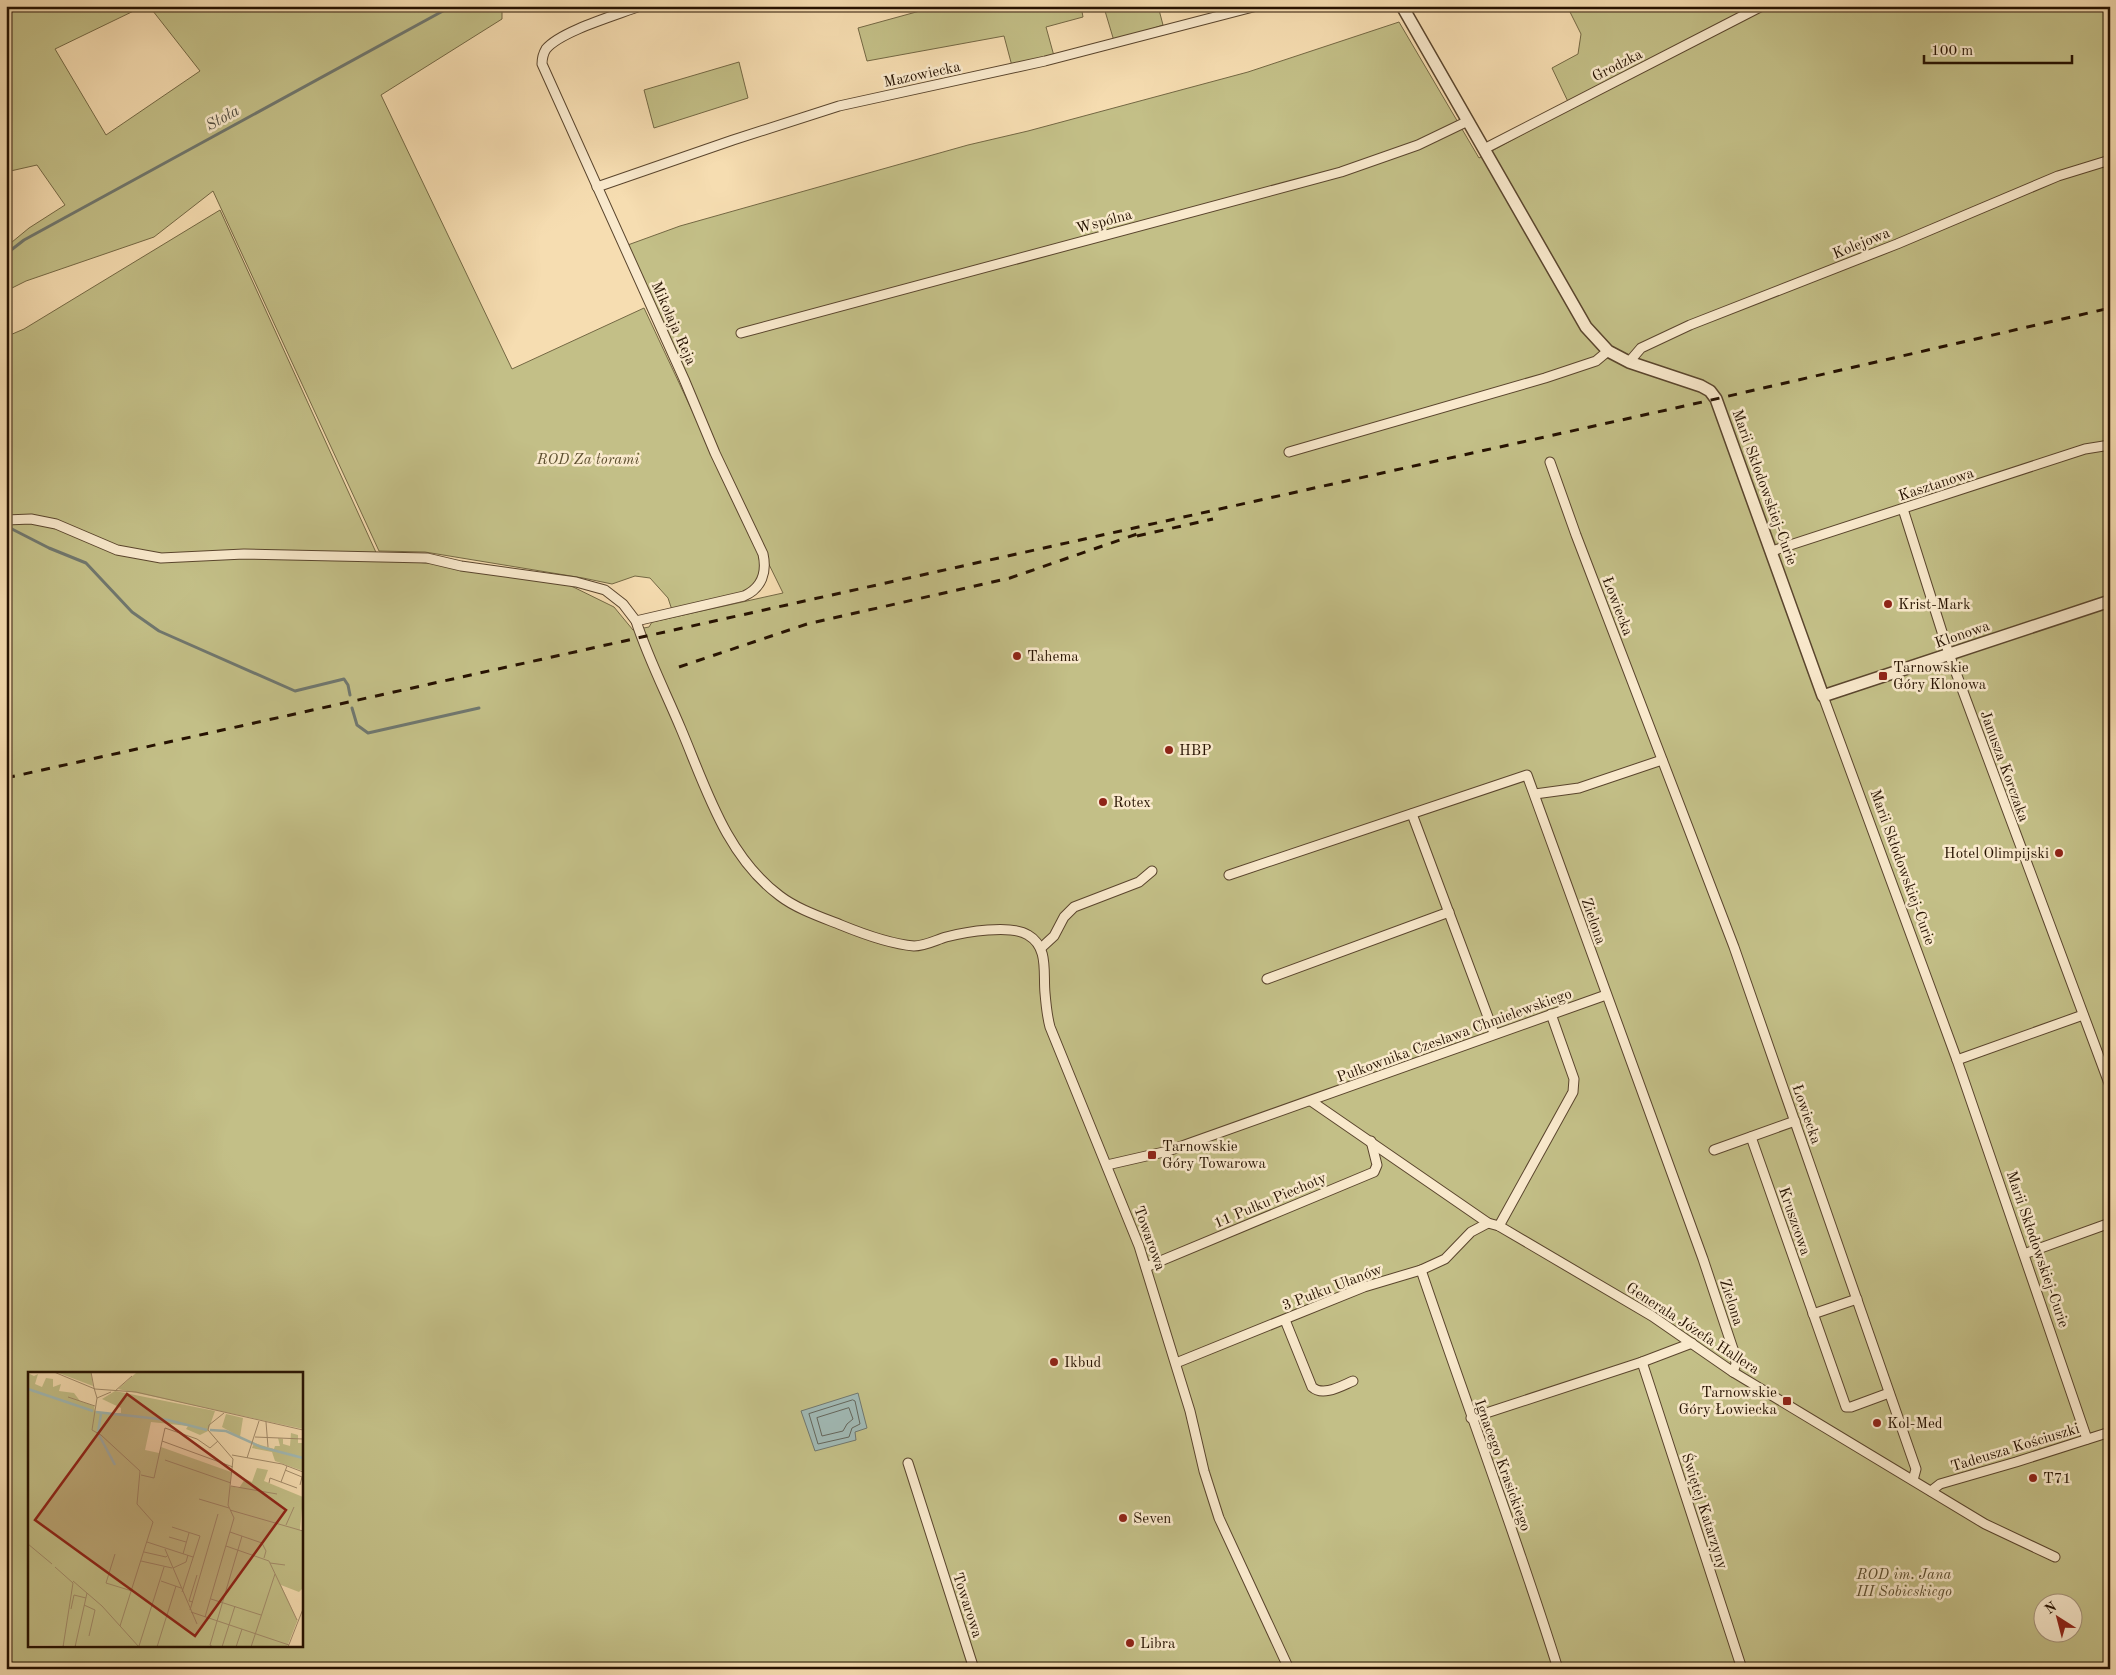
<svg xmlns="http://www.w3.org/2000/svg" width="2116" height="1675" font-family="'Old Standard TT',serif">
	<rect width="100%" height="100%" fill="#f6ddb1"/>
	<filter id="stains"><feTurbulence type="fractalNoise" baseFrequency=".004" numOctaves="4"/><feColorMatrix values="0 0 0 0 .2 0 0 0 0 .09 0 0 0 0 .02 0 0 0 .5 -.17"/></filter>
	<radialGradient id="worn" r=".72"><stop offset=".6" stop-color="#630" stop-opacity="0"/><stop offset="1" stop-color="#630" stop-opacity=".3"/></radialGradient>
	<g fill="#c3bf87" stroke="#746844" fill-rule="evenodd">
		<path d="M 6,6 L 144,6 L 55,49 L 106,135 L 200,71 L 149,6 L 502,6 L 502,19 L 381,95 L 512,369 L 644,308 L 754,543 C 764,567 764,583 738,594 L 672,610 L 668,598 L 650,578 L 635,576 L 612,584 L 583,578 L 425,552 L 379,551 L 213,191 L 154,237 L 26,281 L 6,291 L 6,247 L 29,228 L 65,205 L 37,165 L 6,172 Z"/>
		<polygon points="938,6 997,6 998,8 1081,6 1083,17 1046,27 1054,56 1012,66 1004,36 867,61 858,28"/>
		<polygon points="1123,6 1158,6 1163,25 1114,41 1105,11"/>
		<path d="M 1567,6 L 2110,6 L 2110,1669 L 6,1669 L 6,327 L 10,335 L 24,329 L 220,210 L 379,559 L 451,565 L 561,581 L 614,607 L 633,630 L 649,627 L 652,622 L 783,593 L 731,487 L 625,246 L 680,226 L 968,145 L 1028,131 L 1248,72 L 1399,22 L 1479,158 L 1571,108 L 1552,68 L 1578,54 L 1581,34 ZM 29,1374 L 301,1374 L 301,1646 L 29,1646 ZM 2044,1602 L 2074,1602 L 2074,1632 L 2044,1632 Z"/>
		<polygon points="739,62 748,98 654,128 644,90"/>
	</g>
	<polygon fill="#a1bab6" stroke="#70776e" points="858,1393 867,1428 855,1432 856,1440 815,1451 801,1411"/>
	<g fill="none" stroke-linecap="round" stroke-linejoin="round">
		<g stroke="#64665c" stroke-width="1">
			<polygon points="853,1400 855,1401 860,1424 852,1428 849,1437 818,1444 809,1414"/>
			<polygon points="849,1408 853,1419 847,1424 843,1431 822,1436 817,1418"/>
		</g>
		<g stroke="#70776e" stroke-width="3">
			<polyline points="6,254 24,240 452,6"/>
			<polyline points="8,527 49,548 86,563 132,612 159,631 295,691 344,679 348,685 350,695"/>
			<polyline points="352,708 357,725 368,733 479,708"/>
		</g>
		<g stroke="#5a452d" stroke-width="11">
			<g id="minor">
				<polyline points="1484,149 1762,6"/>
				<polyline points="597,187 733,140 839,106 1045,61 1257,6"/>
				<polyline points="741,333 1341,172 1418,145 1468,121"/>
				<polyline points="1629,362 1641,348 1690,325 1897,244 2058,176 2110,160"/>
				<polyline points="1289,452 1545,378 1596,361 1608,351"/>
				<polyline points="1550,462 1576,535 1734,947 1916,1469 1913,1480"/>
				<polyline points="1903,509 1949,654 2110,1086"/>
				<path d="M 6,520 L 31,519 L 56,524 L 117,550 L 161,558 L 244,554 L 427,558 L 461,566 L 576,582 L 605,590 L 623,604 L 636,621 C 648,658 666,693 681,729 C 706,788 726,856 780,896 C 797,909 821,917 841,925 C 863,934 890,944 914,946 C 925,946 936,940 946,937 C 965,932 1011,924 1028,935 C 1049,947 1043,973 1045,993 C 1046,1005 1047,1016 1050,1027 L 1139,1246 L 1190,1411 L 1204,1471 L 1219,1518 L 1289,1669"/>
				<polyline points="1772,551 2085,449 2110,445"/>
				<path d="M 636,621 L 744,596 C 762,588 767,572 763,554 L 715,453 L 684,379 L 542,64 C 542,58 543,54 546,49 C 561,31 617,15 640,6"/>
				<polyline points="1823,696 1957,1060 2087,1439"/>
				<polyline points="1535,794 1579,788 1662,760"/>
				<polyline points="1412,814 1494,1033"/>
				<polyline points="1229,875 1527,775 1703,1259 1735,1355 1736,1364 1733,1372"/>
				<polyline points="1041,948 1054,936 1064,917 1074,907 1139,882 1152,871"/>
				<polyline points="1267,979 1449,912"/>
				<polyline points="1957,1060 2083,1015"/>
				<polyline points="1311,1101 1488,1223 1499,1226 1652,1316 1733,1372 1985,1524 2055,1557"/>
				<polyline points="1751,1137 1846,1407 1851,1407 1889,1393"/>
				<polyline points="1714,1150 1795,1121"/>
				<polyline points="1107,1165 1168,1151 1606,995"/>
				<polyline points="1499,1226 1573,1092 1574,1079 1551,1014"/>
				<polyline points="2024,1254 2110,1223"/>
				<polyline points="1146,1267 1374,1172 1377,1165 1371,1141"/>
				<path d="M 1421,1270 C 1466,1403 1516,1535 1558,1669"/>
				<polyline points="1813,1314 1857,1299"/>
				<path d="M 1285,1320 L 1312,1387 C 1323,1397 1341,1386 1353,1381"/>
				<polyline points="1642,1362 1742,1669"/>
				<polyline points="1176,1363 1364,1287 1421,1270 1445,1259 1471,1232 1488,1223"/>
				<polyline points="1471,1418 1642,1362 1692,1343"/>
				<polyline points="908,1463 974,1669"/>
				<polyline points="1931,1491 1940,1484 2016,1462 2110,1432"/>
			</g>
		</g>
		<g stroke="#5a452d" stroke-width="14">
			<polyline id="tertiary" points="1402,6 1586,327 1608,351 1629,362 1701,386 1710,391 1716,399 1823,696 2110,601"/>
		</g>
		<use href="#minor" stroke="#f9e9cc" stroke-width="9"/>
		<use href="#tertiary" stroke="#f9e9cc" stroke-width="11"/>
		<g stroke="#261201" stroke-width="3" stroke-dasharray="9 9" stroke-linecap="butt">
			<polyline points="1137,536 1213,519"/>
			<polyline points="679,667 807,624 1010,578 1143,532"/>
			<polyline points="6,778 1707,401 2110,308"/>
		</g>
	</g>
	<g fill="#8f2418" stroke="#f9e9cc" stroke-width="2">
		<circle cx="1888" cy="604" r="5"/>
		<circle cx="1017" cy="656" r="5"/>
		<rect x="1878" y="671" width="10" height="10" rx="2.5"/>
		<circle cx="1169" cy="750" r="5"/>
		<circle cx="1103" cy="802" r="5"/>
		<circle cx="2059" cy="853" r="5"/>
		<rect x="1147" y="1150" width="10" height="10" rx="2.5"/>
		<circle cx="1054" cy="1362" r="5"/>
		<rect x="1782" y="1396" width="10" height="10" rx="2.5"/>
		<circle cx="1877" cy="1423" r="5"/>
		<circle cx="2033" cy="1478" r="5"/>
		<circle cx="1123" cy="1518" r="5"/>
		<circle cx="1130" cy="1643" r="5"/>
	</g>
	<g text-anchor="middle" stroke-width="5" stroke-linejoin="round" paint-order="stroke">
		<g font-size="15" fill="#261201" stroke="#f9e9cc">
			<text transform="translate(1617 65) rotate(-27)" y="5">Grodzka</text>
			<text transform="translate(922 74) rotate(-12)" y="5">Mazowiecka</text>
			<text transform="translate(1104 221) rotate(-15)" y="5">Wspólna</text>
			<text transform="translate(1861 243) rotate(-22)" y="5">Kolejowa</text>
			<text transform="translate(674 323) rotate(66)" y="5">Mikołaja Reja</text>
			<text transform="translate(1936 484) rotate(-18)" y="5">Kasztanowa</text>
			<text transform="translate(1765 487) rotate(70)" y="5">Marii Skłodowskiej-Curie</text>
			<text transform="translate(1618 606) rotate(69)" y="5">Łowiecka</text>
			<text transform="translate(1962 634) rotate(-19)" y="5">Klonowa</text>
			<text transform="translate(2005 766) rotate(70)" y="5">Janusza Korczaka</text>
			<text transform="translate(1903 867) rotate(70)" y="5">Marii Skłodowskiej-Curie</text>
			<text transform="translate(1594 921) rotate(71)" y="5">Zielona</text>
			<text transform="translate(1454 1035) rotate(-20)" y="5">Pułkownika Czesława Chmielewskiego</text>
			<text transform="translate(1807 1114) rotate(71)" y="5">Łowiecka</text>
			<text transform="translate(1270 1200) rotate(-23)" y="5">11 Pułku Piechoty</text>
			<text transform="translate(1795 1221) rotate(71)" y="5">Kruszcowa</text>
			<text transform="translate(1150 1238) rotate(70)" y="5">Towarowa</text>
			<text transform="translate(2038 1249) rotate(71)" y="5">Marii Skłodowskiej-Curie</text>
			<text transform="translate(1332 1287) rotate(-21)" y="5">3 Pułku Ułanów</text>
			<text transform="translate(1732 1302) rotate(72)" y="5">Zielona</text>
			<text transform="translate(1693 1328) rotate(33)" y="5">Generała Józefa Hallera</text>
			<text transform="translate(2015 1447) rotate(-17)" y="5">Tadeusza Kościuszki</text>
			<text transform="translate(1503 1465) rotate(70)" y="5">Ignacego Krasickiego</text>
			<text transform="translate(1705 1511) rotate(72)" y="5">Świętej Katarzyny</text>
			<text transform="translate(968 1605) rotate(72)" y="5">Towarowa</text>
		</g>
		<g font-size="15" font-style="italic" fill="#5d4f30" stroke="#f9e9cc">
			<text x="588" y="464">ROD Za torami</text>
			<text x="1904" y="1579">ROD im. Jana<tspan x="1904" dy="17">III Sobieskiego</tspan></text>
		</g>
		<g font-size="15" fill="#261201" stroke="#f9e9cc" text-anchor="start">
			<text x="1898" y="609">Krist-Mark</text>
			<text x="1027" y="661">Tahema</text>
			<text x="1893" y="672">Tarnowskie<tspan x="1893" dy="17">Góry Klonowa</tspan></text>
			<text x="1179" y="755">HBP</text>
			<text x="1113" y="807">Rotex</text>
			<text x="2049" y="858" text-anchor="end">Hotel Olimpijski</text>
			<text x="1162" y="1151">Tarnowskie<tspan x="1162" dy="17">Góry Towarowa</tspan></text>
			<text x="1064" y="1367">Ikbud</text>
			<text x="1777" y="1397" text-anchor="end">Tarnowskie<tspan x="1777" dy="17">Góry Łowiecka</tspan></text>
			<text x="1887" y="1428">Kol-Med</text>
			<text x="2043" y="1483">T71</text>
			<text x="1133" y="1523">Seven</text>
			<text x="1140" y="1648">Libra</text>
		</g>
		<g font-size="16" font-style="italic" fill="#514d40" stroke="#f9e9cc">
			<text transform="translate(222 117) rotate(-29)" y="6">Stoła</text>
		</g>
	</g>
	<g transform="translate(28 1372)">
		<rect width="275" height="275" fill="#f6ddb1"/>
		<path d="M 28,0 L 63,0 L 65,14 L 36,3 ZM 89,0 L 275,0 L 275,57 L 90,17 L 108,1 ZM 0,1 L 6,4 L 10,2 L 7,12 L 14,15 L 18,6 L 25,7 L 25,15 L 33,12 L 31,19 L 46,21 L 52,29 L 66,34 L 67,39 L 73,41 L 93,41 L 93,36 L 74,27 L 87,19 L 187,39 L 180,59 L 172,63 L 158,57 L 160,54 L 123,50 L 117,78 L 131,81 L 133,75 L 203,100 L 202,114 L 211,116 L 217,107 L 224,110 L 229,96 L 240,98 L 236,109 L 275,125 L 272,158 L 275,159 L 275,216 L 271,220 L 253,213 L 269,248 L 270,247 L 259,275 L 0,273 ZM 198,42 L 215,46 L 212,65 L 194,55 ZM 263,61 L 270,63 L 270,71 L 275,71 L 275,99 L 247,89 L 244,80 L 224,76 L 226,71 L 246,77 L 247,74 L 252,74 L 250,66 L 255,67 L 255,72 L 262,74 Z" fill="#c3bf87"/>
		<path fill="none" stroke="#a1bab6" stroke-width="2.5" d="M 0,17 L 65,39M 68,40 L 140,48 L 179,58M 182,58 L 198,59 L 233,75 L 275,86M 70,60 L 73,42M 71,63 L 87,93"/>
		<path fill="none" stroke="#a38c6b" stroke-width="1" d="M 26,0 L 67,17 L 108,20 L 275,58M 63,0 L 66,16M 66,16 L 69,26 L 64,58 L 73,63 L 112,99 L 109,132 L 125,150M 87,19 L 104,4M 40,25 L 67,34M 69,26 L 83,20M 238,50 L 240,75M 227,65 L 275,67M 134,69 L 205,95M 204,83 L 254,92 L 275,100M 219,86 L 231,49M 137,88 L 203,111M 257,98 L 274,105 L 272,113M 113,103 L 126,106 L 137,56 L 169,67 L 182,76 L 190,69M 253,110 L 259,94M 241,111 L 242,106 L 269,116M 203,114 L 249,122M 171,127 L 201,136M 202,138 L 275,159M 258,153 L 266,135M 144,155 L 172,164 L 154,220M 202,160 L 234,171 L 238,179 L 236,186M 141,165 L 158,170M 119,170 L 165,185M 0,172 L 24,192M 198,174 L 241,189 L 269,248M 137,177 L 169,252M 116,180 L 138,185 L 140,183M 87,182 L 78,211 L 104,219M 155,182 L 161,161M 113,189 L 144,196M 242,191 L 257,193M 27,195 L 45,211 L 35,275M 145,196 L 158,190 L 160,183M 45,209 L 74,234 L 111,275M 133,209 L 153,216M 183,227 L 233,243M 165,230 L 161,229 L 169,203M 56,233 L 67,238 L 61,264M 43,237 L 46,223 L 58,226M 162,238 L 190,142M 163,240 L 261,273M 177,245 L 206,146 L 200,133 L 205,87 L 180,58 L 181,53 L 196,41M 92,254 L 125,150M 111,274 L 136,195M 47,275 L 59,221M 129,275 L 148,214M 185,275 L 182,273 L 214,164M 194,275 L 207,234M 208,275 L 214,257M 223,275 L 247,202M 260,275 L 275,237"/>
		<path fill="#8f2418" fill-opacity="0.15" stroke="#8f2418" stroke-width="2.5" d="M 99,22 L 258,138 L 167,264 L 7,148 Z"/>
		<rect width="275" height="275" fill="none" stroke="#261201" stroke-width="2.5"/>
	</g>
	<rect width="2116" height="1675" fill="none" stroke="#f6ddb1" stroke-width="25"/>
	<rect x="8" y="8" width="2101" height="1660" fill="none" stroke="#261201" stroke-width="2.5"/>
	<rect x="12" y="12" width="2091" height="1650" fill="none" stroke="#261201"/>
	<g transform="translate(2058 1618) rotate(324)"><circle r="24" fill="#f9e9cc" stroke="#a5937b"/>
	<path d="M0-4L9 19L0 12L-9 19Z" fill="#8f2418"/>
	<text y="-8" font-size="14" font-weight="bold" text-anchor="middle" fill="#261201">N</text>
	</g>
	<path d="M1924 55v8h148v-8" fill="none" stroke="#261201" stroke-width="2.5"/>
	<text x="1931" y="55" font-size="15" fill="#261201" stroke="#f9e9cc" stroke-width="4" paint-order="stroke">100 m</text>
	<rect width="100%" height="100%" filter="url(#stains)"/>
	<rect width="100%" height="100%" fill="url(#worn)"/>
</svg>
